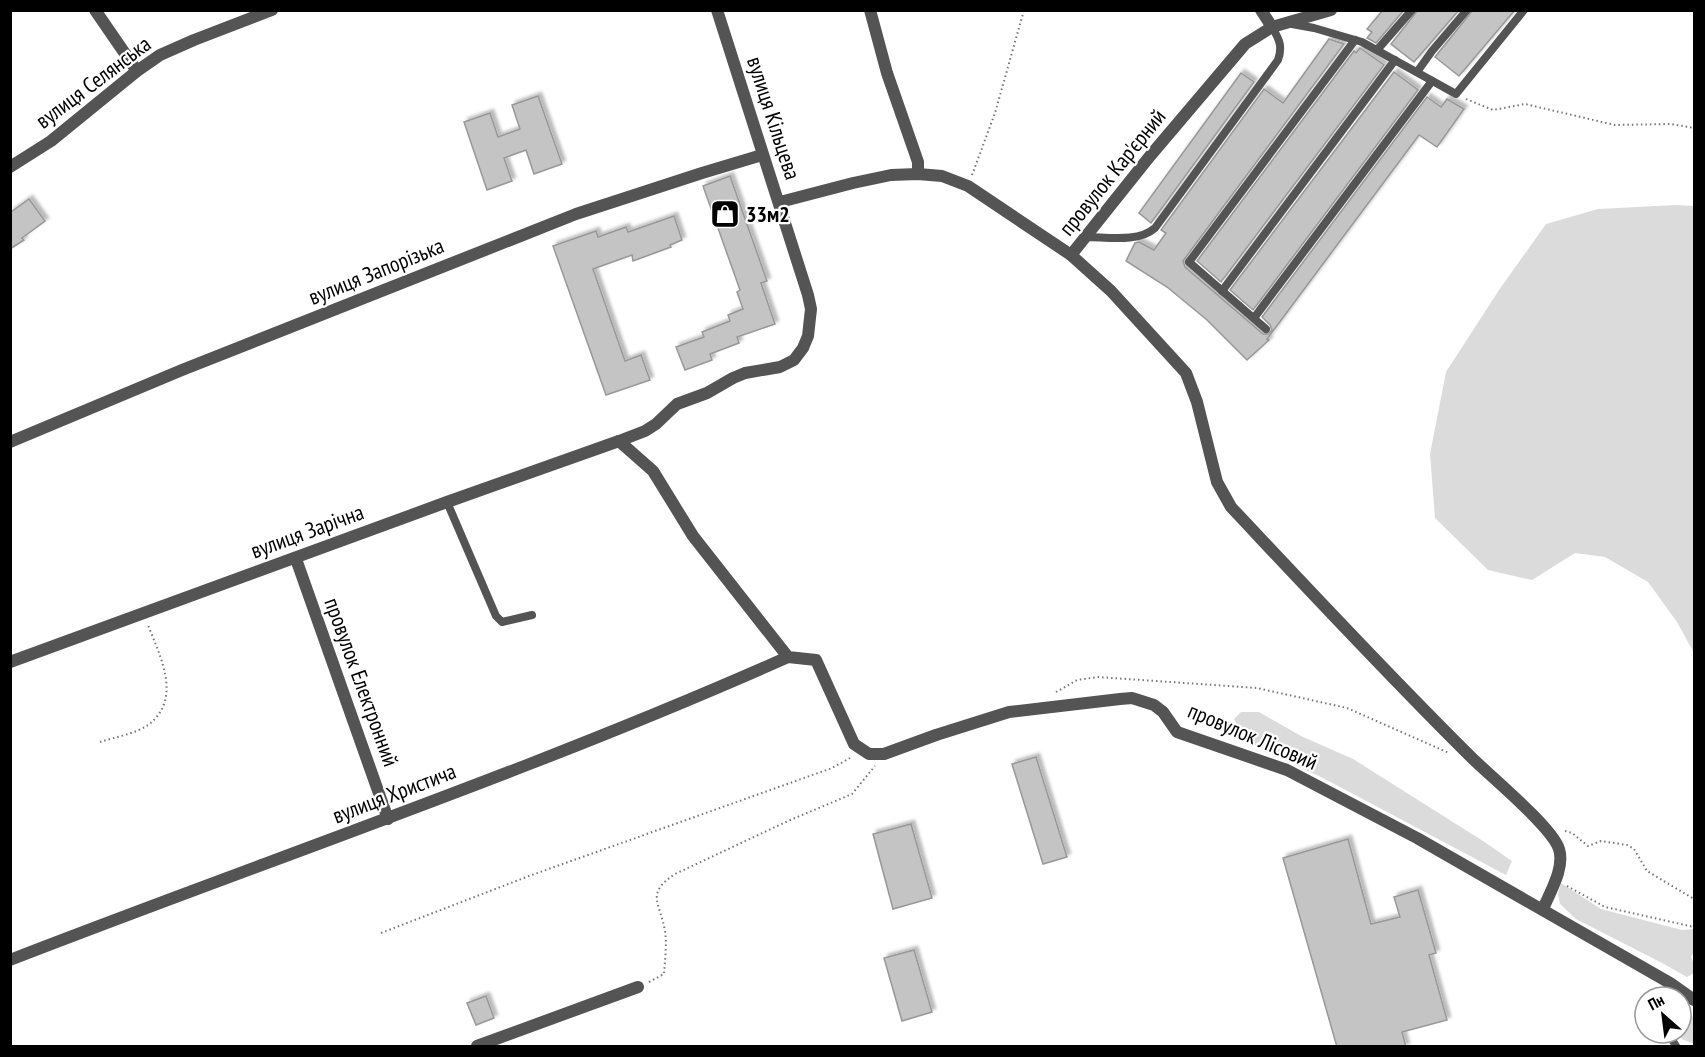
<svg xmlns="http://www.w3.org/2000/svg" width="1705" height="1057" font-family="'PT Sans Narrow',sans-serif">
	<defs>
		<filter id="shadow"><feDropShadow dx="3.5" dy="-3.5" stdDeviation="1.5" flood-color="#0004"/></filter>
	</defs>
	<rect width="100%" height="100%" fill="#fff"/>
	<g fill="#dbdbdb">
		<polygon points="1676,205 1694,206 1694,653 1677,622 1648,582 1605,557 1575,553 1532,580 1488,570 1435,518 1430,454 1446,372 1499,290 1546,224 1598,209"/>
		<polygon points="1241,712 1259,712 1301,736 1353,759 1483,841 1512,861 1506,875 1323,778 1247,742 1234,719"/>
		<polygon points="1561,883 1601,909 1682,930 1694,929 1694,952 1691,957 1694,964 1694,973 1687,977 1664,964 1576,919 1560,904 1558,894"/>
		<polygon points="1681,1006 1694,1018 1694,1044 1682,1039 1679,1033 1681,1033"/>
	</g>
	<g fill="#c4c4c4" stroke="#989898" stroke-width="1.5" filter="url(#shadow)">
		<polygon points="1383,10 1404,10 1376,43 1367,38 1372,32 1367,29"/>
		<polygon points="1418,10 1459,10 1414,62 1391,44"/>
		<polygon points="1473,10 1515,10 1459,76 1435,57"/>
		<polygon points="1329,39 1344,44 1183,261 1185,267 1263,334 1268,334 1272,330 1270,325 1262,317 1427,97 1441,107 1447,99 1464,109 1437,147 1419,135 1267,339 1269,340 1247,360 1207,320 1167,287 1126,261 1135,243 1139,242 1154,250 1166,233 1161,230 1264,89 1283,103"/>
		<polygon points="1360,48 1384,65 1221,282 1197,261 1354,51 1356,53"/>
		<polygon points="1394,72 1418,90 1253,310 1230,290"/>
		<polygon points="1241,73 1254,82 1151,223 1139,213"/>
		<polygon points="538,96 562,164 534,174 526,150 504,158 512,181 487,190 464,122 490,113 498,137 520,129 512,105"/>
		<polygon points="730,176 767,281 761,283 775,324 737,337 739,343 710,354 712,360 685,370 676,347 704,337 702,332 730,321 728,315 743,309 737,292 740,290 703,186"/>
		<polygon points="29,199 45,221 22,238 24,240 10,249 11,212"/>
		<polygon points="674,216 682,240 670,245 671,247 633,261 632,255 593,269 625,361 641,355 650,380 606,395 553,246 596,231 598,237 626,227 628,232"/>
		<polygon points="1036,757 1067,857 1043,864 1012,764"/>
		<polygon points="911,824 932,898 893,909 873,834"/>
		<polygon points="1348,839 1371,924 1400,917 1394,897 1418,890 1436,953 1429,955 1447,1020 1402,1032 1406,1047 1337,1047 1283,858"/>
		<polygon points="914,950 932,1012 902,1021 884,958"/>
		<polygon points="486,996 494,1018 476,1025 467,1003"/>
	</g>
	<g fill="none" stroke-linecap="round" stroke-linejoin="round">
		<g stroke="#767676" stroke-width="2" stroke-dasharray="1.5 3" stroke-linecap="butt">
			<polyline points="1466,99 1493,110 1525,104 1615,125 1671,124 1694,128"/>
			<polyline points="972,175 995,113 1024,10"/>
			<polyline points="1056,692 1077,680 1098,677 1257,688 1347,708 1449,753"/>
			<path d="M 100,742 C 115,737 135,734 148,725 C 183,699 160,656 148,625"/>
			<polyline points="1565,831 1572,833 1588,846 1601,841 1627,845 1634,849 1647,871 1694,899"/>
			<polyline points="1567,886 1605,907 1694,927"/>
			<polyline points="381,933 529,876 832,768 850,758"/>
			<path d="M 649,982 L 664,974 C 665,960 667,944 665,931 C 660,902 645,894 675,874 L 788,821 L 852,794 L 875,766"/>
		</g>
		<g stroke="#545454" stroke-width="8">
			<polyline points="1292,24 1314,28 1362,42 1456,94 1524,10"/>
			<polyline points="1377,50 1412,10"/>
			<polyline points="1417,72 1432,51 1467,10"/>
			<path d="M 1085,237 C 1107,237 1138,243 1155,228 L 1278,60 C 1283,46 1279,39 1272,27"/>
			<polyline points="1222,291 1395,60"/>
			<polyline points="1254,318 1432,81"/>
			<polyline points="1266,329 1189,262 1355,40"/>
			<polyline points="447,502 496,616 502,622 532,615"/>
			<polyline points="1664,997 1670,983"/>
			<polyline points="1668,1033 1676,1046"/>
		</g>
		<g stroke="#545454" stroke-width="12">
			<polyline points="95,10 137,71"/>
			<polyline points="870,10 887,73 918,162 918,174"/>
			<polyline points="1261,10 1272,27"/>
			<polyline points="10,167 51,141 137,71 160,55 194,40 272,10"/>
			<path d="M 780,202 L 853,183 L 891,175 L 918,174 L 942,176 L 968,186 L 1071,255 L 1111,291 L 1186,373 L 1197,402 L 1217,482 L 1231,507 C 1310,591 1389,676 1471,757 C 1490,776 1552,827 1559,849 C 1565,868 1550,892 1543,909"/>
			<polyline points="1071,255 1150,156 1245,44 1272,27 1331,10"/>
			<polyline points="619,441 653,471 693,536 788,657 816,660 854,744 869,754 884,754 936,735 1009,712 1120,699 1132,698 1154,705 1163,712 1177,732 1287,770 1417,838 1670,983 1694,1000"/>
			<polyline points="10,442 182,370 576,214 702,173 762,155"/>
			<polyline points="296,559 388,819"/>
			<polyline points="10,662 447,502 619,441 645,431 656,424 677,404 707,393 733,378 745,373 780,367 794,360 803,348 808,336 811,309 808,295 717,10"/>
			<path d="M 10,960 C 270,859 534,770 788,657"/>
			<polyline points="477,1046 638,987"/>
		</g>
	</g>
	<defs>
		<g id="shop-square" transform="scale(1.5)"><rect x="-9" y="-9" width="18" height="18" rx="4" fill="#000" stroke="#fff"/><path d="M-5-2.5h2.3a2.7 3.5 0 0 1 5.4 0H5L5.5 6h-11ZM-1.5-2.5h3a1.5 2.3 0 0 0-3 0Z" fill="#fff"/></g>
	</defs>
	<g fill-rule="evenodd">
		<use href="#shop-square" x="725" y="214"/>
	</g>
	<g text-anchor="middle" stroke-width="4.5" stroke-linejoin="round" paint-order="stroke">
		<g font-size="22" fill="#000" stroke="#fff">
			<text transform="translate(93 82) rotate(-37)" y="8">вулиця Селянська</text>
			<text transform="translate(774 118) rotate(72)" y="8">вулиця Кільцева</text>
			<text transform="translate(1112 172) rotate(-51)" y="8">провулок Кар'єрний</text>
			<text transform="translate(376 271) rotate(-22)" y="8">вулиця Запорізька</text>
			<text transform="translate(307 531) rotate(-20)" y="8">вулиця Зарічна</text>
			<text transform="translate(362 682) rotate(70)" y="8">провулок Електронний</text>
			<text transform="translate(1253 736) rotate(23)" y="8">провулок Лісовий</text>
			<text transform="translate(394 793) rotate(-21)" y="8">вулиця Христича</text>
		</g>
		<g font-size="22" font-weight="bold" fill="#000" stroke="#fff" text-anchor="start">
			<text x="746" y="222">33м2</text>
		</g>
	</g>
	<rect width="1705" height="1057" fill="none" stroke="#000000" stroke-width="24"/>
	<g transform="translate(1663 1015) rotate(332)"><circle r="28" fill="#ffffff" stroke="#999999" stroke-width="1.5"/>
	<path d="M0-4.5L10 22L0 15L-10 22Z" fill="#000000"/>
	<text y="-9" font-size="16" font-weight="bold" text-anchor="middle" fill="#000000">Пн</text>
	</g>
</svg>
